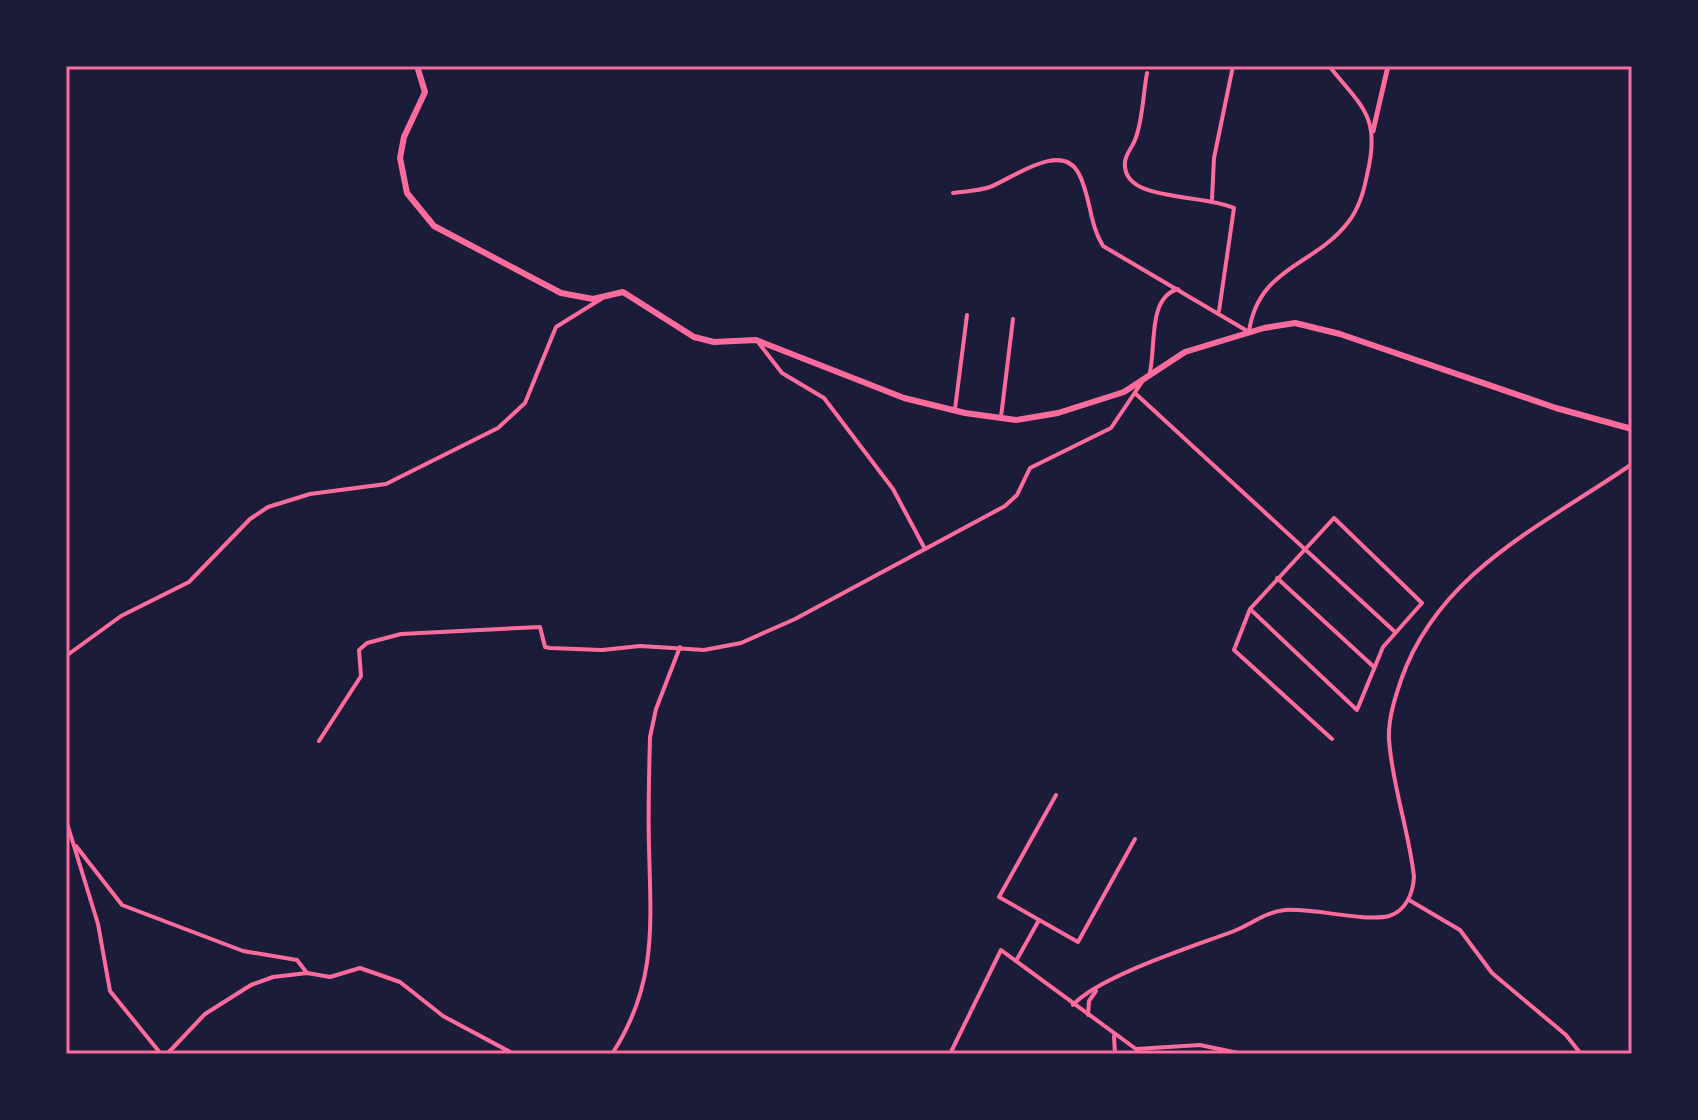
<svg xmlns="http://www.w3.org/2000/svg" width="1698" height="1120" font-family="'Work Sans',sans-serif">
	<rect width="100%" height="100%" fill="#1b1b3a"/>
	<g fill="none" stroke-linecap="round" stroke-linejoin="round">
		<g stroke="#ff6b9d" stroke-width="4">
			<path d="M 1147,73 C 1143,94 1143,120 1135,140 C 1132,148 1126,153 1125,162 C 1121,203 1203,193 1234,208 L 1219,311"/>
			<path d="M 953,193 C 965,191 979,191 990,187 C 1013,178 1062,140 1079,174 C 1091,197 1089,224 1103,246 L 1249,332 C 1258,266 1316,266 1349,221 C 1359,208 1364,191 1367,175 C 1381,117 1363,108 1329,66"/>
			<polyline points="1212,199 1214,158 1233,66"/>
			<polyline points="758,342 782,373 824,398 893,489 925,549"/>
			<path d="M 1149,376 C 1157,351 1146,298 1178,289"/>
			<polyline points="1136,394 1394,631"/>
			<polyline points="955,409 967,315"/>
			<polyline points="1001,417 1013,319"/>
			<polyline points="1277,578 1374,667"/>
			<polyline points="1250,609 1357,710 1383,647 1422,603 1334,518 1250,609 1234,650 1332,739"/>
			<polyline points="66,656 121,616 189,582 250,519 268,507 310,494 386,484 498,428 525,403 556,327 601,299"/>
			<polyline points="319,741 361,676 359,650 367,643 401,634 540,627 545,647 550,648 602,650 640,646 704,650 741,643 795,619 1005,506 1017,495 1030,468 1111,428 1142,382"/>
			<polyline points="1056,795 999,897 1078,942 1135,839"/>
			<polyline points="66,820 98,924 110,991 161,1054"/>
			<polyline points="76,846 122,905 243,951 297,960 307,973"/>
			<polyline points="1409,900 1460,930 1492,973 1566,1035 1581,1054"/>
			<polyline points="1016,961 1039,920"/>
			<path d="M 1073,1005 C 1099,976 1195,946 1234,931 C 1252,924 1265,912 1285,910 C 1314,908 1364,922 1389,916 C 1406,911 1413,893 1414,877 C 1409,831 1392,785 1389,739 C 1388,719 1395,698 1401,680 C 1439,571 1544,525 1632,464"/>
			<polyline points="1088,1015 1089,1001 1096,991"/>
			<polyline points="1114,1036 1115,1054"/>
			<polyline points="167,1054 205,1014 251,985 273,977 307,973 330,977 360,968 400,982 443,1016 514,1054"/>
			<path d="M 612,1054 C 657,985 651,926 649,847 C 648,811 649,774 650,737 L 656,709 L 680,647"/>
			<polyline points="950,1054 1001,950 1136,1049 1200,1045 1243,1054"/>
		</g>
		<polyline stroke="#ff6b9d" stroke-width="5" points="1373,131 1388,66"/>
		<polyline stroke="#ff6b9d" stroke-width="6" points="417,66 425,92 404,137 400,158 407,193 434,226 561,293 593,299 623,292 694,337 714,342 756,340 904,398 965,413 1016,420 1058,413 1124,392 1185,352 1264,328 1295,323 1340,334 1556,408 1632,429"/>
	</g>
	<rect width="1698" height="1120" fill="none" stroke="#1b1b3a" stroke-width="136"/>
	<rect x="68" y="68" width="1562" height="984" fill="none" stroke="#ff6b9d" stroke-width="3"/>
</svg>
